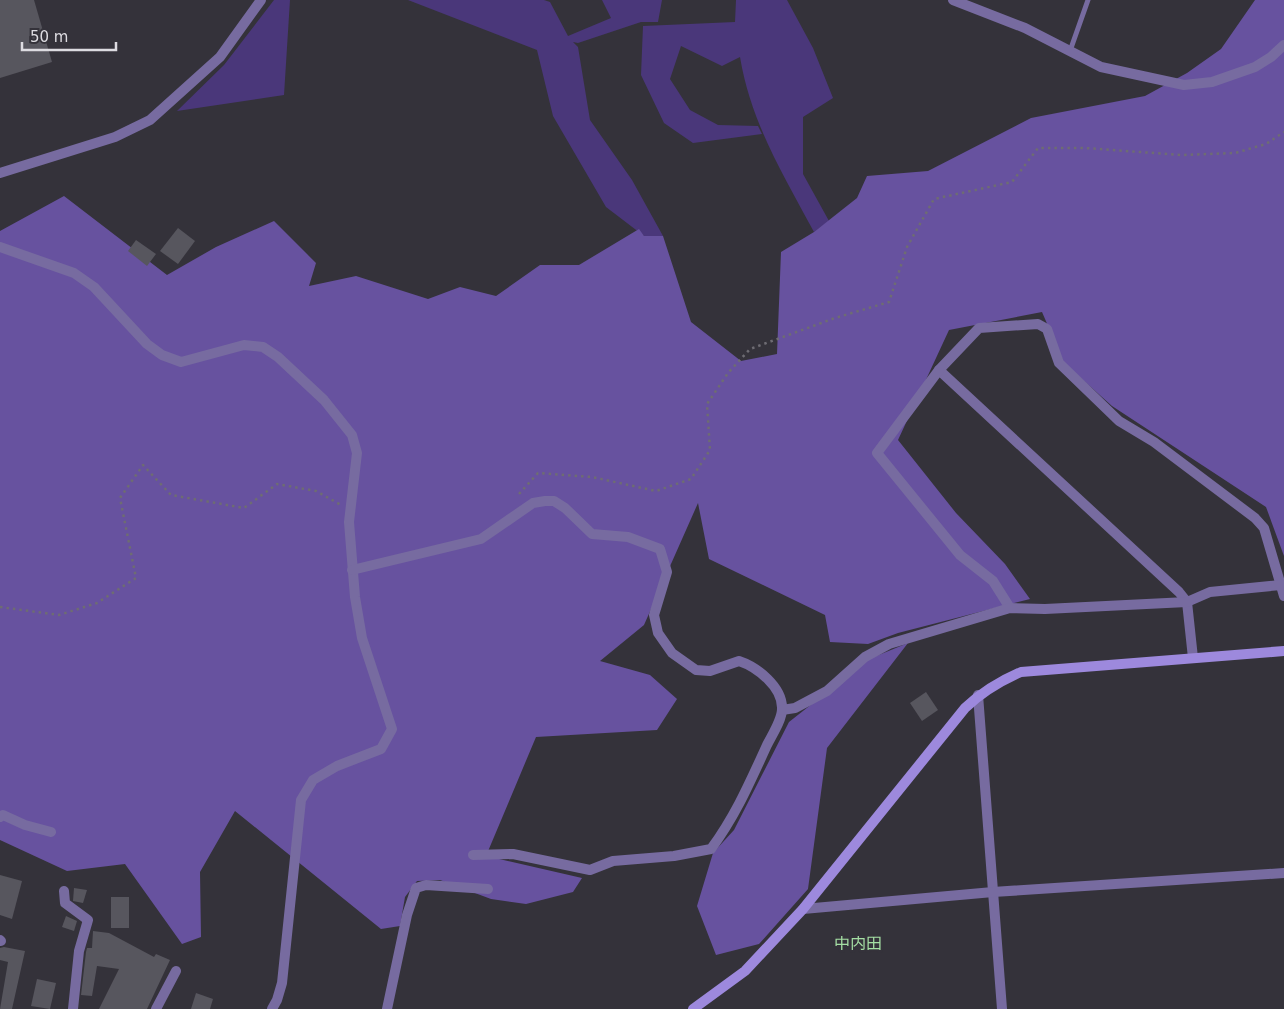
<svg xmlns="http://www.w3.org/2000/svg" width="1284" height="1009" font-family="'DejaVu Sans','Noto Sans JP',sans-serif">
	<rect width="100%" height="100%" fill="#34323a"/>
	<g fill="#4a377a">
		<polygon points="274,0 290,0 284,95 177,111 224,65"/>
		<polygon points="408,0 544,0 550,2 568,36 611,18 602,0 662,0 658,22 641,22 578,43 573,42 578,47 590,120 632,180 663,236 644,236 606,207 553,116 537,50"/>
		<path d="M 736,0 L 787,0 L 813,48 L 833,98 L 803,117 L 803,174 L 829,221 L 814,232 C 783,174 751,123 740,57 L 722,66 L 681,46 L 670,79 L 690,110 L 718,125 L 758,126 L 762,134 L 693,143 L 664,123 L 641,75 L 643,26 L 735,22 Z"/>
	</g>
	<g fill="#67529f">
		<polygon points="1255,0 1284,0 1284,556 1266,507 1112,406 1064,363 1042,312 949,330 898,440 956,513 1005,564 1030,599 898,633 868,644 830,642 825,615 709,559 698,503 644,625 600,661 650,675 677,699 657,730 536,737 486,856 582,878 573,892 526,904 491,899 440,880 417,881 405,897 400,926 381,929 235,811 200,872 201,937 182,944 125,864 67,871 0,840 0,231 64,196 167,275 216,247 274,221 316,263 309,286 356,276 428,299 460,287 496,296 540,265 579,265 639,229 644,236 663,236 691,322 741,361 777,354 781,252 814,232 857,198 867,176 928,171 1031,118 1145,96 1187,73 1221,49"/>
		<polygon points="908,643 827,748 808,889 759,944 716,955 697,906 713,853 734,830 789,722 869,659"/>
	</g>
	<g fill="#57565e">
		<polygon points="0,0 34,0 52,62 0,78"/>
		<polygon points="178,228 195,241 178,264 160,251"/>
		<polygon points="136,240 156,254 147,266 128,251"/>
		<polygon points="926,692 938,710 922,721 910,703"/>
		<polygon points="0,875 22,881 12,919 0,915"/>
		<polygon points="74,888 87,890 83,903 73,901"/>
		<rect x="111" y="897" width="18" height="31"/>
		<polygon points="66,916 77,921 74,931 62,927"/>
		<polygon points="93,931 109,933 154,957 156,954 170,960 147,1009 99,1009 119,969 97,966 92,996 81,995 86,952 87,948 92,948"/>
		<polygon points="4,947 25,951 12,1009 0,1009 8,962 0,960 0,948"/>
		<polygon points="37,979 56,983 50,1009 31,1006"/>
		<polygon points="196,993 213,999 210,1009 191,1009"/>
	</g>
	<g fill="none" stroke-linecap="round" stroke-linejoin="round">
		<g stroke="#6e6c73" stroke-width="2.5" stroke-dasharray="2.5 4" stroke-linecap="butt">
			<polyline points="519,494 538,473 592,477 656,491 691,479 710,450 707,404 728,373 750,349 835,318 889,302 907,247 934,199 1012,182 1038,148 1085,148 1181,155 1235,153 1266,144 1284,132"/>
			<polyline points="0,607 59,615 97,603 136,578 120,498 143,465 171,495 244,508 277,484 316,491 341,505"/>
		</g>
		<polyline stroke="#776ba0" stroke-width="5" points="1070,51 1088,0"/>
		<g stroke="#776ba0" stroke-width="10">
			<polyline points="953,0 1025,28 1101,67 1184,85 1212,82 1255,67 1271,57 1284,45"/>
			<polyline points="0,173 115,137 150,120 220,57 261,0"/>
			<polyline points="0,247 74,273 94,287 147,344 162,355 181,362 244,345 263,347 278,357 324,400 352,435 357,453 349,522 355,597 362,638 392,729 381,749 337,766 313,780 301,800 282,983 277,1000 272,1009"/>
			<polyline points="939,370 1179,592 1187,602 1193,658"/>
			<path d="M 352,570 L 481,539 L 533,503 L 545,501 L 554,501 L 565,508 L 592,534 L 628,537 L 660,549 L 667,572 L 654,615 L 658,633 L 672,653 L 696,670 L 710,671 L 739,661 C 757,667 783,687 782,709 C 782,720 772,735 767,745 C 750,782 736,815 711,849 L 674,856 L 613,861 L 590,870 L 513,854 L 473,855"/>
			<polyline points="1010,608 993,581 960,555 877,453 939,370 979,328 1038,324 1047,329 1059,363 1119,421 1154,442 1255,518 1264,528 1284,596"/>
			<polyline points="978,695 1002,1009"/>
			<polyline points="782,710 795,708 827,691 865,657 889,644 1010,608 1045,609 1187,602 1210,592 1281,585"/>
			<polyline points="0,817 3,815 25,825 51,832"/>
			<polyline points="64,891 65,903 88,920 79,951 73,1009"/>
			<polyline points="803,909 993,892 1284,873"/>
			<polyline points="0,940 1,941"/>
			<polyline points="156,1009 176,971"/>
			<polyline points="387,1009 407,915 416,888 426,885 488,889"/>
		</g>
		<path stroke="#9d89dd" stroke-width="10" d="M 693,1009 L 745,971 L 803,909 L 965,708 C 982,692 1000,681 1021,672 L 1284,651"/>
	</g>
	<g text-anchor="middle" stroke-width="5" stroke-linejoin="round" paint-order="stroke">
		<g font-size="16" fill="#a4dea3" stroke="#34323a">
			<text x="858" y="949">中内田</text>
		</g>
	</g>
	<path d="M22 42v8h94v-8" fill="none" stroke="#dddce1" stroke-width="2.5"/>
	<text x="30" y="42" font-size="15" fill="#dddce1" stroke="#34323a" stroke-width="4" paint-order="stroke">50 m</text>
</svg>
